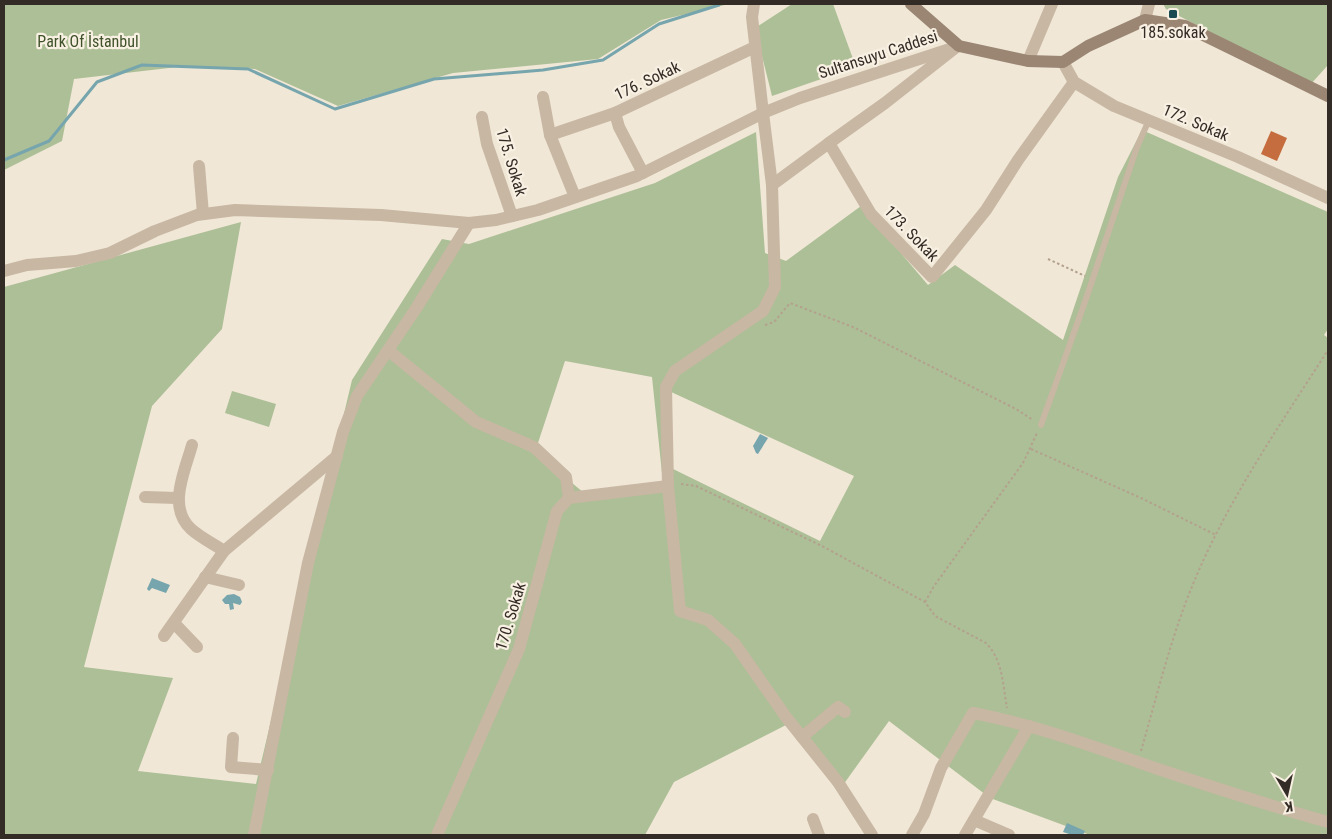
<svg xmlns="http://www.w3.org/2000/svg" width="1332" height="839" font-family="'Roboto Condensed',sans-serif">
	<rect width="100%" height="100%" fill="#f0e7d6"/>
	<g fill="#adbf97" fill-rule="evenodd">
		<polygon points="4,4 729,4 661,20 598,59 453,73 338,106 255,69 186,66 74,79 62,141 4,170"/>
		<polygon points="792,4 833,4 856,67 772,96 755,28"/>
		<polygon points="1163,4 1328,4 1328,65 1310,85 1166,9"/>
		<path d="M 1142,130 L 1328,212 L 1328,329 L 1324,335 L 1328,338 L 1328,835 L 1090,835 L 990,798 L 889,721 L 838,792 L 790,723 L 674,782 L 645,835 L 4,835 L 4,287 L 241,222 L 222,329 L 152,406 L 84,667 L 173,678 L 138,771 L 256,784 L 352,380 L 442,239 L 469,244 L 655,183 L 756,132 L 765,253 L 786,261 L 861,206 L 928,285 L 955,265 L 1063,340 L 1118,177 ZM 565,361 L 652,377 L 663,483 L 584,493 L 535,452 ZM 669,391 L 854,476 L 820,541 L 669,467 Z"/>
		<polygon points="232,391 276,404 269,427 225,413"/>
	</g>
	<g fill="#76a5ad">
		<polygon points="760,434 768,438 758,454 756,453 753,446"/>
		<polygon points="152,578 170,585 166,593 152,588 149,591 147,589"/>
		<polygon points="234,594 240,597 242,602 240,605 233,603 234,609 230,610 229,604 225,604 222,600 227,595"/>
		<polygon points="1067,823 1085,831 1083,835 1072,835 1063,832"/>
	</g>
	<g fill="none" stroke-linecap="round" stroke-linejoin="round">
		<polyline stroke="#76a5ad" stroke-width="3" points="4,160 49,141 97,82 142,65 248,69 335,109 434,79 543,70 603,60 659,24 719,5"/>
	</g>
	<polygon fill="#c56d3f" points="1271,131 1287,138 1277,161 1261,154"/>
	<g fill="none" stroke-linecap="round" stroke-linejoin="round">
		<g stroke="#b3a18d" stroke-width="2" stroke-dasharray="2.5 2.5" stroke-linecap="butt">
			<polyline points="1048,259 1085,276"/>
			<polyline points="765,325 774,322 790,303 853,327 1016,409 1033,420"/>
			<polyline points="1031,449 1141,498 1216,535"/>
			<path d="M 681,484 L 696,486 L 822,546 L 925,602 L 935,616 L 986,643 C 1003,660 1003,686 1007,708"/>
			<polyline points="925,602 934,586 1023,463 1037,433"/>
			<path d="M 1141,751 C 1156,699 1169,645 1189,594 C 1223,507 1278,428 1328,350"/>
		</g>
		<polyline stroke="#c8b7a3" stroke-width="6" points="1041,425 1086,299 1137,147 1149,120"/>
		<g stroke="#c8b7a3" stroke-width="12">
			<polyline points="955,48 885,103 829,143 871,214 932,277 986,210 1018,160 1074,82"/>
			<polyline points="1028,61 1052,4"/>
			<polyline points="1063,62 1074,82 1114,106 1238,157 1328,198"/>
			<polyline points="543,97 550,135 575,197"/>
			<polyline points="615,113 619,127 643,173"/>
			<polyline points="482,117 487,144 512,216"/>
			<polyline points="550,135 615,113 755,47"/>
			<polyline points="199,166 203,214"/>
			<polyline points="772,185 829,143"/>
			<polyline points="4,271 27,265 76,261 110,253 155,231 197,215 235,210 381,215 469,223 496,220 538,210 637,176 763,113 772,185 775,287 763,311 675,371 666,387 668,486 680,611 708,620 735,644 786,717 838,782 872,835"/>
			<polyline points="389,351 476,422 534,447 566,477 569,498"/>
			<path d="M 192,445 C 185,471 167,507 191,529 C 201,538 214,544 224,551"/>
			<polyline points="145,497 177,498"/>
			<polyline points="205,577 239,585"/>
			<polyline points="174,623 197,647"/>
			<polyline points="164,636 224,551 337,456"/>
			<polyline points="802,737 838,707 845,712"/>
			<polyline points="233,738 231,767 268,770"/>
			<polyline points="813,819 819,835"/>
			<polyline points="974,820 1009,835"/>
			<path d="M 912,835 L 924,814 L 941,768 L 973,713 C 1037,725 1097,748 1158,769 C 1215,788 1271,806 1328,822"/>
			<polyline points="965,835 1029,726"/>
		</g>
		<g stroke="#c8b7a3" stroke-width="12">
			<polyline points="754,4 752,17 763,113 800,98 959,46"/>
			<polyline points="1145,20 1149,4"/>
			<polyline points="254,835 308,563 343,432 357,396 417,307 469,223"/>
			<polyline points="437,835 519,649 557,511 569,498 668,486"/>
		</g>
		<polyline stroke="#9b8674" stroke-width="12" points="911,4 959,46 1028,61 1063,62 1088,46 1145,20 1185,26 1328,96"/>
	</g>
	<rect fill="#1b4a53" stroke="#f8f0e2" stroke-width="2" x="1168" y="9" width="10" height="10" rx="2.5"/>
	<g text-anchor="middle" stroke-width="4.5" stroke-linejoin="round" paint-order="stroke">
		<g font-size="16" fill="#332b25" stroke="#f8f0e2">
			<text x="1173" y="38">185.sokak</text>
		</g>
		<g font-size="16" fill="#3e5129" stroke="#f8f0e2">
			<text x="88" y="47">Park Of İstanbul</text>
		</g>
		<g font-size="16" fill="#332b25" stroke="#f8f0e2">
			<text transform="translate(878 54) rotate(-18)" y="6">Sultansuyu Caddesi</text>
			<text transform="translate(647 80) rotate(-25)" y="6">176. Sokak</text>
			<text transform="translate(1196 122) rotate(23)" y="6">172. Sokak</text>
			<text transform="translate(512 162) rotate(73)" y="6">175. Sokak</text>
			<text transform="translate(912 233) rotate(46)" y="6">173. Sokak</text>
			<text transform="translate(510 616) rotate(-73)" y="6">170. Sokak</text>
		</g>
	</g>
	<rect width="1332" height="839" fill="none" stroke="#332b25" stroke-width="10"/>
	<g transform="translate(1287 794) rotate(171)" stroke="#f8f0e2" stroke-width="4" paint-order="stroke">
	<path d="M0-4L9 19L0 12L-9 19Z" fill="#332b25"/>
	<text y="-8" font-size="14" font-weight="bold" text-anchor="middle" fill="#332b25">K</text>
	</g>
</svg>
